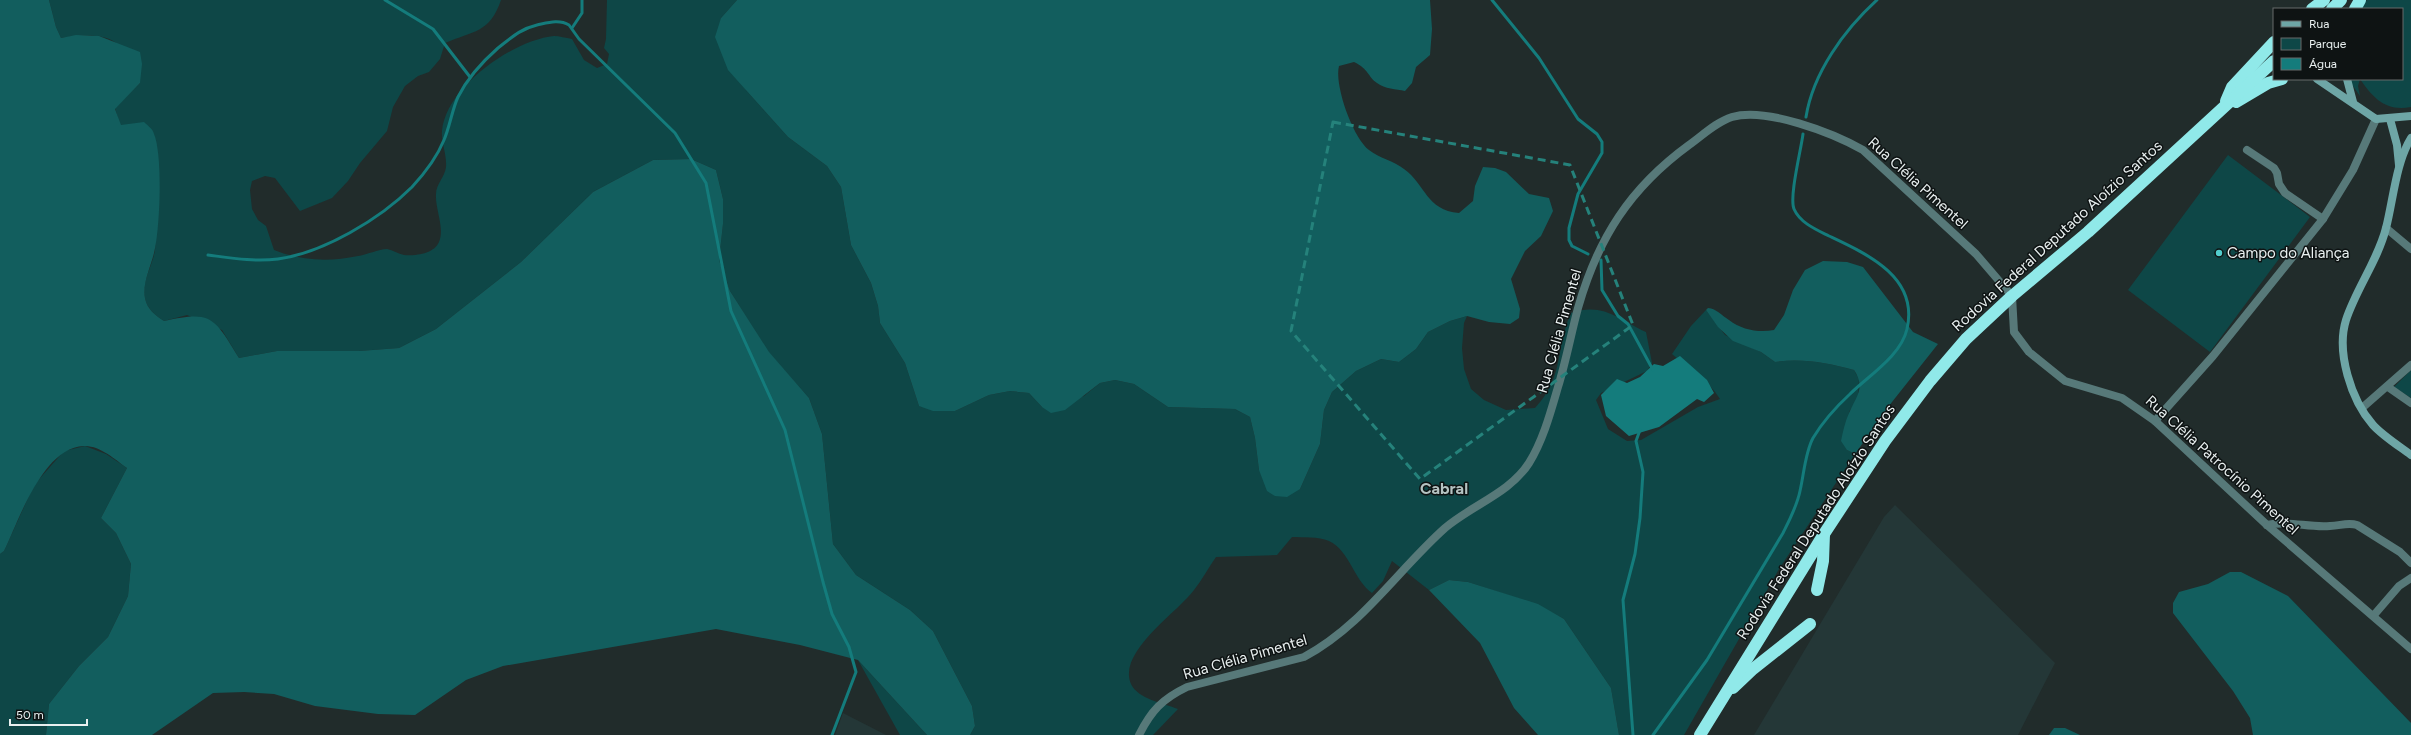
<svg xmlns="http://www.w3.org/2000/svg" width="2411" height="735" font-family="Figtree,sans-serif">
	<rect width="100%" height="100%" fill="#212c2b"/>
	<g fill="#243737">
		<polygon points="1895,505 2055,663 2018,735 1754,735 1884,517"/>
		<polygon points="843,713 886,735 835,735"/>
	</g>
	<g fill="#0e4747">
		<path d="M 49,0 L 501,0 C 490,33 473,31 445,43 L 440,59 L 429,72 L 418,76 L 405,86 L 393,107 L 387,131 L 360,163 L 348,181 L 332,198 L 300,211 L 275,178 L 265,176 L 252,181 L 250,190 L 252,209 L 258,220 L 266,226 L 274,250 C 302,261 329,262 358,256 C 366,255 379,249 387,249 C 393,250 398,254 404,255 C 415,256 434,254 439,242 C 445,228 435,209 436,194 C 436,184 445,177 446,167 C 447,154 441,143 442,131 C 446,87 513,40 554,36 C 559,36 566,38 572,39 L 584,60 L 597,68 L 607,64 L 609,54 L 604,48 L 606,39 L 607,0 L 737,0 L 721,18 L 746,90 L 788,137 L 827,166 L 841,187 L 851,245 L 871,283 L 878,306 L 880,323 L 905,363 L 919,406 L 955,411 L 989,395 L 1010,391 L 1029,393 L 1042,407 L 1084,396 L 1100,383 L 1115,380 L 1134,384 L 1168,407 L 1235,409 L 1250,417 L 1255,438 L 1259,470 L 1300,489 L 1320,444 L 1324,410 L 1332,392 L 1356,371 L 1381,359 L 1399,362 L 1416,349 L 1428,332 L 1450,321 L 1467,316 L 1464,323 L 1462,348 L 1464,369 L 1471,389 L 1484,400 L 1506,410 L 1535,408 C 1565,376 1555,348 1571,313 C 1603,302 1618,319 1646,332 L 1652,363 L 1647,371 L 1601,393 L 1596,400 L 1608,429 L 1627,441 L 1641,440 L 1698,407 L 1720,399 C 1708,379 1689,369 1672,354 L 1691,326 L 1706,310 L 1725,335 L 1761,352 L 1775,362 C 1803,358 1827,363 1854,370 L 1859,379 L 1858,398 L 1849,412 L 1847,450 L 1855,454 L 1779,569 L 1684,735 L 1619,735 L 1611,688 L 1564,619 L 1538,605 L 1468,582 L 1449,580 L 1429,590 L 1392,561 L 1383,581 L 1372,593 C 1353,579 1350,551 1329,541 C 1318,536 1303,538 1292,537 L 1277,555 L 1216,557 C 1208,568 1202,580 1194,590 C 1177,613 1117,652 1131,684 C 1138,699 1163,703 1178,709 L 1153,735 L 970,735 L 975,726 L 972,706 L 933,631 L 910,610 L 856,575 L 833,544 L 822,434 L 809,398 L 769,353 L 730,291 L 719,260 L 723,224 L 723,199 L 716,170 L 691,159 L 653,160 L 593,192 L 521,262 L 436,329 L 399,348 L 359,351 L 277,351 L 239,358 L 222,330 L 187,315 L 164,321 C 155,315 147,309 145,298 C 141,282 153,265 155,250 C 158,215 159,180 157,146 L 127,125 L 120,125 L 115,108 L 140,83 C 133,71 127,57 118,45 C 107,32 76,35 61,38 L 56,27 Z"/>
		<path d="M 2367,0 L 2411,0 L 2411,107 C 2386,112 2373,98 2360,79 L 2358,86 L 2360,96 L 2348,79 L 2402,79 L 2402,9 L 2359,9 Z"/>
		<polygon points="2228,155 2310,217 2210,352 2128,290"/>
		<polygon points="2411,370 2411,398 2394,387"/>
		<polygon points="85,446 106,454 127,468 101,518 116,533 131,564 128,596 108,637 79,666 49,704 46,735 0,735 0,554 4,551 34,485 64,451"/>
		<polygon points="858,660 927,735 900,735"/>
	</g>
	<g fill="#125e5e">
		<path d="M 0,0 L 49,0 L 56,27 L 61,38 L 76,35 L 99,36 L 140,52 L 142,64 L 140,83 L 115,109 L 121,125 L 144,122 C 148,126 153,129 154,134 C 163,155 160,230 154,253 C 151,266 142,284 145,298 C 147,309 155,315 164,321 C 213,310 214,318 239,358 L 277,351 L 359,351 L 399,348 L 436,329 L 521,262 L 593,192 L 653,160 L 691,159 L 716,170 L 723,199 L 723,224 L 719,260 L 730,291 L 769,352 L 809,398 L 822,434 L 833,544 L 856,575 L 910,610 L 933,631 L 972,706 L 975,726 L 970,735 L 927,735 L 858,660 L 800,645 L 716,629 L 503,666 L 466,680 L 415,715 L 378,714 L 315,706 L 274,694 L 244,692 L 213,693 L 152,735 L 46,735 L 49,704 L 79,666 L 108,637 L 128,596 L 131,564 L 116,533 L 101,518 L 127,468 C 116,460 99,445 84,446 C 43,447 19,520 4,551 L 0,554 Z"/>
		<path d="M 737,0 L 1430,0 L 1432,29 L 1430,55 L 1416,67 L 1412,83 L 1405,91 C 1396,89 1385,89 1377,83 C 1368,77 1369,69 1354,62 L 1339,66 C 1334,85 1353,138 1369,150 C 1379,158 1394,161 1404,169 C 1426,185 1426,210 1459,213 L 1473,201 L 1475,186 L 1483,167 L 1495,168 L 1506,172 L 1529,194 L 1549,198 L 1553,211 L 1541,236 L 1525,251 L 1511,279 L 1520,309 L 1519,318 L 1510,324 L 1489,322 L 1467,316 L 1450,321 L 1428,332 L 1416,349 L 1399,362 L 1381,359 L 1356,371 L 1332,392 L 1324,410 L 1320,444 L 1300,489 L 1287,497 L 1275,496 L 1267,491 L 1259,470 L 1255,438 L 1250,417 L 1235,409 L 1168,407 L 1134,384 L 1115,380 L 1100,383 L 1065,410 L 1051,413 L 1042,407 L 1029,393 L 1010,391 L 989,395 L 955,411 L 933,411 L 919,406 L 905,363 L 880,323 L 878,306 L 871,283 L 851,245 L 841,187 L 827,166 L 788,137 L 728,70 L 715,37 L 721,18 Z"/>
		<path d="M 1823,261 L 1847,262 L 1863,267 L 1913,332 L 1938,344 L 1892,402 L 1855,454 L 1847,450 L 1841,441 C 1843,431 1845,422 1849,413 C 1856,397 1866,388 1854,370 C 1827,363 1803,358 1775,362 L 1761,352 L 1733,341 L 1718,327 L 1706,310 L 1708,308 C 1717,309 1721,315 1729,320 C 1742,330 1759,333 1774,330 L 1784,315 L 1793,290 L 1805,270 Z"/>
		<polygon points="2230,572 2241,572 2288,596 2411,723 2411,735 2253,735 2250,718 2233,691 2173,613 2173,603 2179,592 2208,584"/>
		<polygon points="1449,580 1468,582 1538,604 1564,619 1611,688 1619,735 1538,735 1514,708 1480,643 1429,590"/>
		<polygon points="2054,728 2065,728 2080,735 2049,735"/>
	</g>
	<polygon fill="#147c7c" points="1680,356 1707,380 1714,393 1704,402 1697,399 1659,427 1629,436 1606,416 1601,395 1617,379 1627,383 1640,377 1654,364 1663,366"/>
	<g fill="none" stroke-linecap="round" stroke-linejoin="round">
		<g stroke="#147c7c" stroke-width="3">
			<polyline points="385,0 433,29 470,77"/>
			<polyline points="1492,0 1539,58 1578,119 1597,134 1602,142 1602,153 1578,194 1569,228 1569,240 1572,246 1588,254"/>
			<polyline points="572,28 582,13 582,0"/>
			<path d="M 1806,117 C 1813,73 1844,30 1877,0"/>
			<path d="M 208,255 C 231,258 254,262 278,259 C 323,253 380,219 412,187 C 424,174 437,157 444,140 C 450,126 452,110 458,97 C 468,77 482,62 498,48 C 511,38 520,29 537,25 C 547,23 559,19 569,25 L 579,39 L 675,133 L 706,183 L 731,311 L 785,430 L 823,582 L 832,614 L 849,647 L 856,672 L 832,735"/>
			<polyline points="1601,260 1602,290 1618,316 1628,324 1653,370"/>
			<polyline points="1633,735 1623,600 1635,554 1640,518 1643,472 1636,441 1640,430"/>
			<path d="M 1653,735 L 1707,660 L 1783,533 C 1790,519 1797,506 1800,491 C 1804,474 1805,453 1813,438 C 1822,423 1837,406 1850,394 C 1868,376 1901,356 1907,329 C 1919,277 1867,254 1829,236 C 1817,230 1800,223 1794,209 C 1789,197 1801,150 1803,134"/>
		</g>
		<g stroke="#577979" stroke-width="8">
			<polyline points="2247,150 2274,168 2277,173 2279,184 2285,193 2323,219"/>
			<polyline points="2386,228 2411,249"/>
			<polyline points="2388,387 2411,403"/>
			<polyline points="2362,408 2411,365"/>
			<polyline points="2155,421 2213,356 2323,219 2353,170 2376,119"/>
			<path d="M 2267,525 C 2289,520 2308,528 2330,526 C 2340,526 2347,522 2357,525 L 2400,552 L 2411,563"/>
			<polyline points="2374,615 2399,586 2411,578"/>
			<path d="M 1139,735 C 1151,711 1162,699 1187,687 L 1304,657 C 1362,626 1397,571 1445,528 C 1472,505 1510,493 1529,463 C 1543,441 1551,411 1558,387 C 1566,361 1571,334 1578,308 C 1598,238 1630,188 1689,145 C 1702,136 1716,122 1732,117 C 1766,107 1833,133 1863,150 L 1976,254 L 2012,296 L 2014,332 L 2029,352 L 2065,381 L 2122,398 L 2155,421 L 2267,525 L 2411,649"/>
		</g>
		<g stroke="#6ea6a6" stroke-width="8">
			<polyline points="2317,79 2376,119 2411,116"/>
			<polyline points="2347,79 2353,102"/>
			<polyline points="2390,119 2397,145 2399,165"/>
			<path d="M 2411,138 C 2396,162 2393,201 2386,228 C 2378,260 2356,289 2346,320 C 2336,352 2351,400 2373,425 C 2383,436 2399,446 2411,455"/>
		</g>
		<g stroke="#90e9e9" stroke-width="12">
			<polyline points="2312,9 2324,0"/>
			<polyline points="2332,9 2341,0"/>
			<polyline points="2355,9 2360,0"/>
			<polyline points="2226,101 2232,87 2274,42"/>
			<polyline points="2236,102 2268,83 2282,79"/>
			<polyline points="1817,590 1823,561 1824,534"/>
			<polyline points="1733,688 1753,669 1810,624"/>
			<polyline points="1700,735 1824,534 1885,441 1930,381 1966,339 2012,296 2088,232 2274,61"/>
		</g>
	</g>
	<path fill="none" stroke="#25827b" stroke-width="3" stroke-dasharray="8 5" stroke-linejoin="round" d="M 1333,122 L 1570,165 L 1633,325 L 1420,479 L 1291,331 Z"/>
	<circle fill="#52cdcd" stroke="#0e1313" stroke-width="1.5" cx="2219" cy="253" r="4"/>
	<g text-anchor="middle" stroke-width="3" stroke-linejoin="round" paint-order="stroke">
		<g font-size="15" fill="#e9f0f0" stroke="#0e1313">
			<text transform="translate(1918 183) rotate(42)" y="5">Rua Clélia Pimentel</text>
			<text transform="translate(2057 236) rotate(-42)" y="5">Rodovia Federal Deputado Aloízio Santos</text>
			<text transform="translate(1559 331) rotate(-74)" y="5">Rua Clélia Pimentel</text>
			<text transform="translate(2222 465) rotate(42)" y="5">Rua Clélia Patrocínio Pimentel</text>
			<text transform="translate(1816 522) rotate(-57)" y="5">Rodovia Federal Deputado Aloízio Santos</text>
			<text transform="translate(1245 657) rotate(-16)" y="5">Rua Clélia Pimentel</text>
		</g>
		<g font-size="15" fill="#e9f0f0" stroke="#0e1313" text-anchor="start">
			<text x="2227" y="258">Campo do Aliança</text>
		</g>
		<g font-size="16" font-weight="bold" fill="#b5c3c2" stroke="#0e1313">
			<text x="1444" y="494">Cabral</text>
		</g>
	</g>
	<rect x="2273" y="8" width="130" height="72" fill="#0e1313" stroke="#666b6b"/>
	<rect x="2281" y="21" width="20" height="6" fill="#6ea6a6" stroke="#666b6b"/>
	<text x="2309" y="28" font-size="12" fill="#e9f0f0">Rua</text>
	<rect x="2281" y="38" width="20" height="12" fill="#0e4747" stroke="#666b6b"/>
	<text x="2309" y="48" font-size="12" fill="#e9f0f0">Parque</text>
	<rect x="2281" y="58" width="20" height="12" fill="#147c7c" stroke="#666b6b"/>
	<text x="2309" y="68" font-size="12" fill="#e9f0f0">Água</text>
	<path d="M10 719v6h77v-6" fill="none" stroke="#e9f0f0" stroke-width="2"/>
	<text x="16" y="719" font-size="12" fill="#e9f0f0" stroke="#0e1313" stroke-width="3" paint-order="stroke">50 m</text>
</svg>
